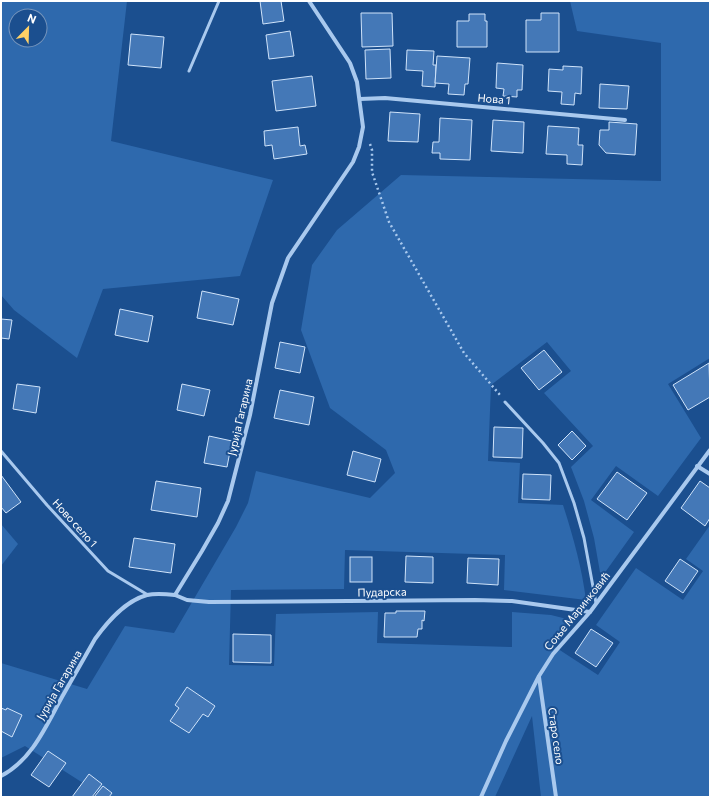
<svg xmlns="http://www.w3.org/2000/svg" width="711" height="798" font-family="Commissioner,sans-serif">
	<rect width="100%" height="100%" fill="#1b4f8f"/>
	<g fill="#2e69ad" fill-rule="evenodd">
		<path d="M 1,1 L 127,1 L 111,141 L 273,180 L 240,276 L 103,289 L 77,358 L 14,310 L 1,295 ZM 16,16 L 40,16 L 40,40 L 16,40 Z"/>
		<path d="M 570,1 L 710,1 L 710,358 L 668,384 L 701,438 L 658,496 L 616,466 L 591,500 L 634,532 L 601,578 L 594,538 L 584,501 L 571,467 L 593,446 L 544,393 L 571,371 L 547,342 L 491,385 L 488,461 L 520,463 L 518,503 L 563,505 C 573,536 582,568 586,600 L 504,590 L 505,555 L 345,550 L 344,589 L 231,590 L 229,665 L 274,666 L 276,614 L 378,612 L 377,643 L 512,647 L 512,612 L 551,615 L 571,620 L 552,645 L 598,675 L 620,642 L 596,625 L 636,568 L 683,600 L 703,571 L 686,559 L 710,525 L 710,797 L 541,797 L 532,716 L 495,797 L 105,797 L 25,746 L 1,758 L 1,663 L 87,689 L 125,626 L 174,633 L 236,527 L 248,503 L 256,471 L 370,498 L 395,473 L 386,450 L 330,408 L 301,330 L 312,265 L 337,230 L 401,175 L 661,181 L 661,43 L 577,31 Z"/>
		<polygon points="1,524 18,544 1,566"/>
	</g>
	<g fill="#4478b7" stroke="#cfe3fa">
		<polygon points="260,1 281,1 284,21 263,24"/>
		<polygon points="361,13 392,13 393,46 362,47"/>
		<polygon points="541,13 559,13 559,52 526,52 526,20 541,20"/>
		<polygon points="469,14 485,14 485,21 487,21 487,47 457,47 457,21 469,21"/>
		<polygon points="290,31 294,56 269,59 266,35"/>
		<polygon points="131,34 164,37 161,68 128,65"/>
		<polygon points="390,49 391,78 366,79 365,50"/>
		<polygon points="407,50 434,51 433,65 436,65 435,87 422,86 423,71 406,70"/>
		<polygon points="437,56 470,58 468,84 465,84 464,95 448,94 449,84 435,83"/>
		<polygon points="497,63 523,65 522,90 517,90 517,97 503,96 504,89 496,88"/>
		<polygon points="563,66 582,67 581,94 575,93 574,105 561,104 562,92 548,91 549,69 563,70"/>
		<polygon points="312,76 316,106 276,111 272,81"/>
		<polygon points="600,84 629,86 627,109 599,108"/>
		<polygon points="390,112 420,114 418,142 388,141"/>
		<polygon points="440,118 472,120 470,160 440,159 440,153 432,153 433,142 439,142"/>
		<polygon points="493,120 524,122 523,153 491,151"/>
		<polygon points="609,122 637,124 635,155 606,153 599,145 600,130 609,130"/>
		<polygon points="548,126 579,128 578,145 583,145 582,165 567,164 567,155 546,154"/>
		<polygon points="298,127 300,146 305,145 307,154 274,159 272,145 265,146 264,131"/>
		<polygon points="202,291 239,299 233,325 197,318"/>
		<polygon points="120,309 153,316 148,342 115,335"/>
		<polygon points="1,319 12,320 9,339 1,338"/>
		<polygon points="280,342 305,347 300,373 275,368"/>
		<polygon points="544,350 562,372 539,390 521,368"/>
		<polygon points="709,363 710,397 688,410 673,385"/>
		<polygon points="17,384 40,387 36,413 13,409"/>
		<polygon points="182,384 210,390 204,416 177,410"/>
		<polygon points="280,390 314,397 309,425 274,418"/>
		<polygon points="494,427 523,428 522,458 493,457"/>
		<polygon points="572,431 586,446 572,460 558,445"/>
		<polygon points="209,436 232,441 227,467 204,463"/>
		<polygon points="353,451 381,459 375,482 347,475"/>
		<polygon points="617,472 647,493 627,520 597,499"/>
		<polygon points="523,474 551,475 550,500 522,499"/>
		<polygon points="1,475 21,502 6,513 1,507"/>
		<polygon points="156,481 201,488 197,517 151,510"/>
		<polygon points="700,481 710,488 710,518 705,526 681,508"/>
		<polygon points="134,538 175,544 171,573 129,567"/>
		<polygon points="406,556 433,557 433,583 405,582"/>
		<rect x="350" y="557" width="22" height="25"/>
		<polygon points="468,558 499,559 498,585 467,583"/>
		<polygon points="680,559 698,571 683,593 665,581"/>
		<polygon points="396,611 425,611 424,621 422,620 422,629 418,629 417,637 384,637 385,613 396,613"/>
		<polygon points="591,629 613,643 596,667 575,653"/>
		<polygon points="233,634 271,635 271,663 233,662"/>
		<polygon points="187,687 215,706 208,717 203,714 189,733 170,721 179,708 175,705"/>
		<polygon points="1,708 6,710 7,708 22,715 12,737 1,731"/>
		<polygon points="48,751 66,763 49,787 31,775"/>
		<polygon points="89,774 102,784 92,797 72,797"/>
		<polygon points="103,786 112,793 109,797 94,797"/>
	</g>
	<g fill="none" stroke-linecap="round" stroke-linejoin="round">
		<polyline stroke="#a9c9ee" stroke-width="2.5" stroke-dasharray="2 3" stroke-linecap="butt" points="370,144 372,150 372,172 389,222 464,353 500,395"/>
		<g stroke="#a9c9ee" stroke-width="3">
			<polyline points="189,71 219,1"/>
			<polyline points="505,402 543,443 559,463 574,503 584,538 596,603"/>
			<polyline points="1,451 47,505 108,571 148,595"/>
		</g>
		<g stroke="#a9c9ee" stroke-width="4">
			<polyline points="360,99 385,98 625,120"/>
			<polyline points="697,466 710,474"/>
			<polyline points="175,595 187,600 209,602 475,600 512,601 590,612"/>
			<polyline points="539,677 556,797"/>
			<path d="M 1,776 C 32,760 46,726 62,697 C 73,678 84,658 95,639 C 108,621 125,601 147,595 C 156,593 166,594 175,595 L 202,551 L 218,523 L 228,501 L 250,415 L 272,303 L 288,258 L 353,162 L 359,147 L 363,127 L 357,82 L 350,63 L 309,1"/>
			<polyline points="481,797 506,741 539,676 553,654 590,612 710,450"/>
		</g>
	</g>
	<g text-anchor="middle" stroke-width="4" stroke-linejoin="round" paint-order="stroke">
		<g font-size="11" fill="#fff" stroke="#1b4f8f">
			<text transform="translate(494 99) rotate(5)" y="4">Нова 1</text>
			<text transform="translate(240 417) rotate(-77)" y="4">Јурија Гагарина</text>
			<text transform="translate(75 523) rotate(48)" y="4">Ново село 1</text>
			<text transform="translate(382 592) rotate(-1)" y="4">Пударска</text>
			<text transform="translate(577 611) rotate(-51)" y="4">Соње Маринковић</text>
			<text transform="translate(59 685) rotate(-60)" y="4">Јурија Гагарина</text>
			<text transform="translate(556 736) rotate(82)" y="4">Старо село</text>
		</g>
	</g>
	<rect width="711" height="798" fill="none" stroke="#ffffff" stroke-width="4"/>
	<g transform="translate(28 28) rotate(23)"><circle r="19" fill="#1b4f8f" stroke="#7695bc"/>
	<path d="M0-3L7 15L0 10L-7 15Z" fill="#ffd166"/>
	<text y="-6" font-size="11" font-weight="bold" text-anchor="middle" fill="#ffffff">N</text>
	</g>
</svg>
